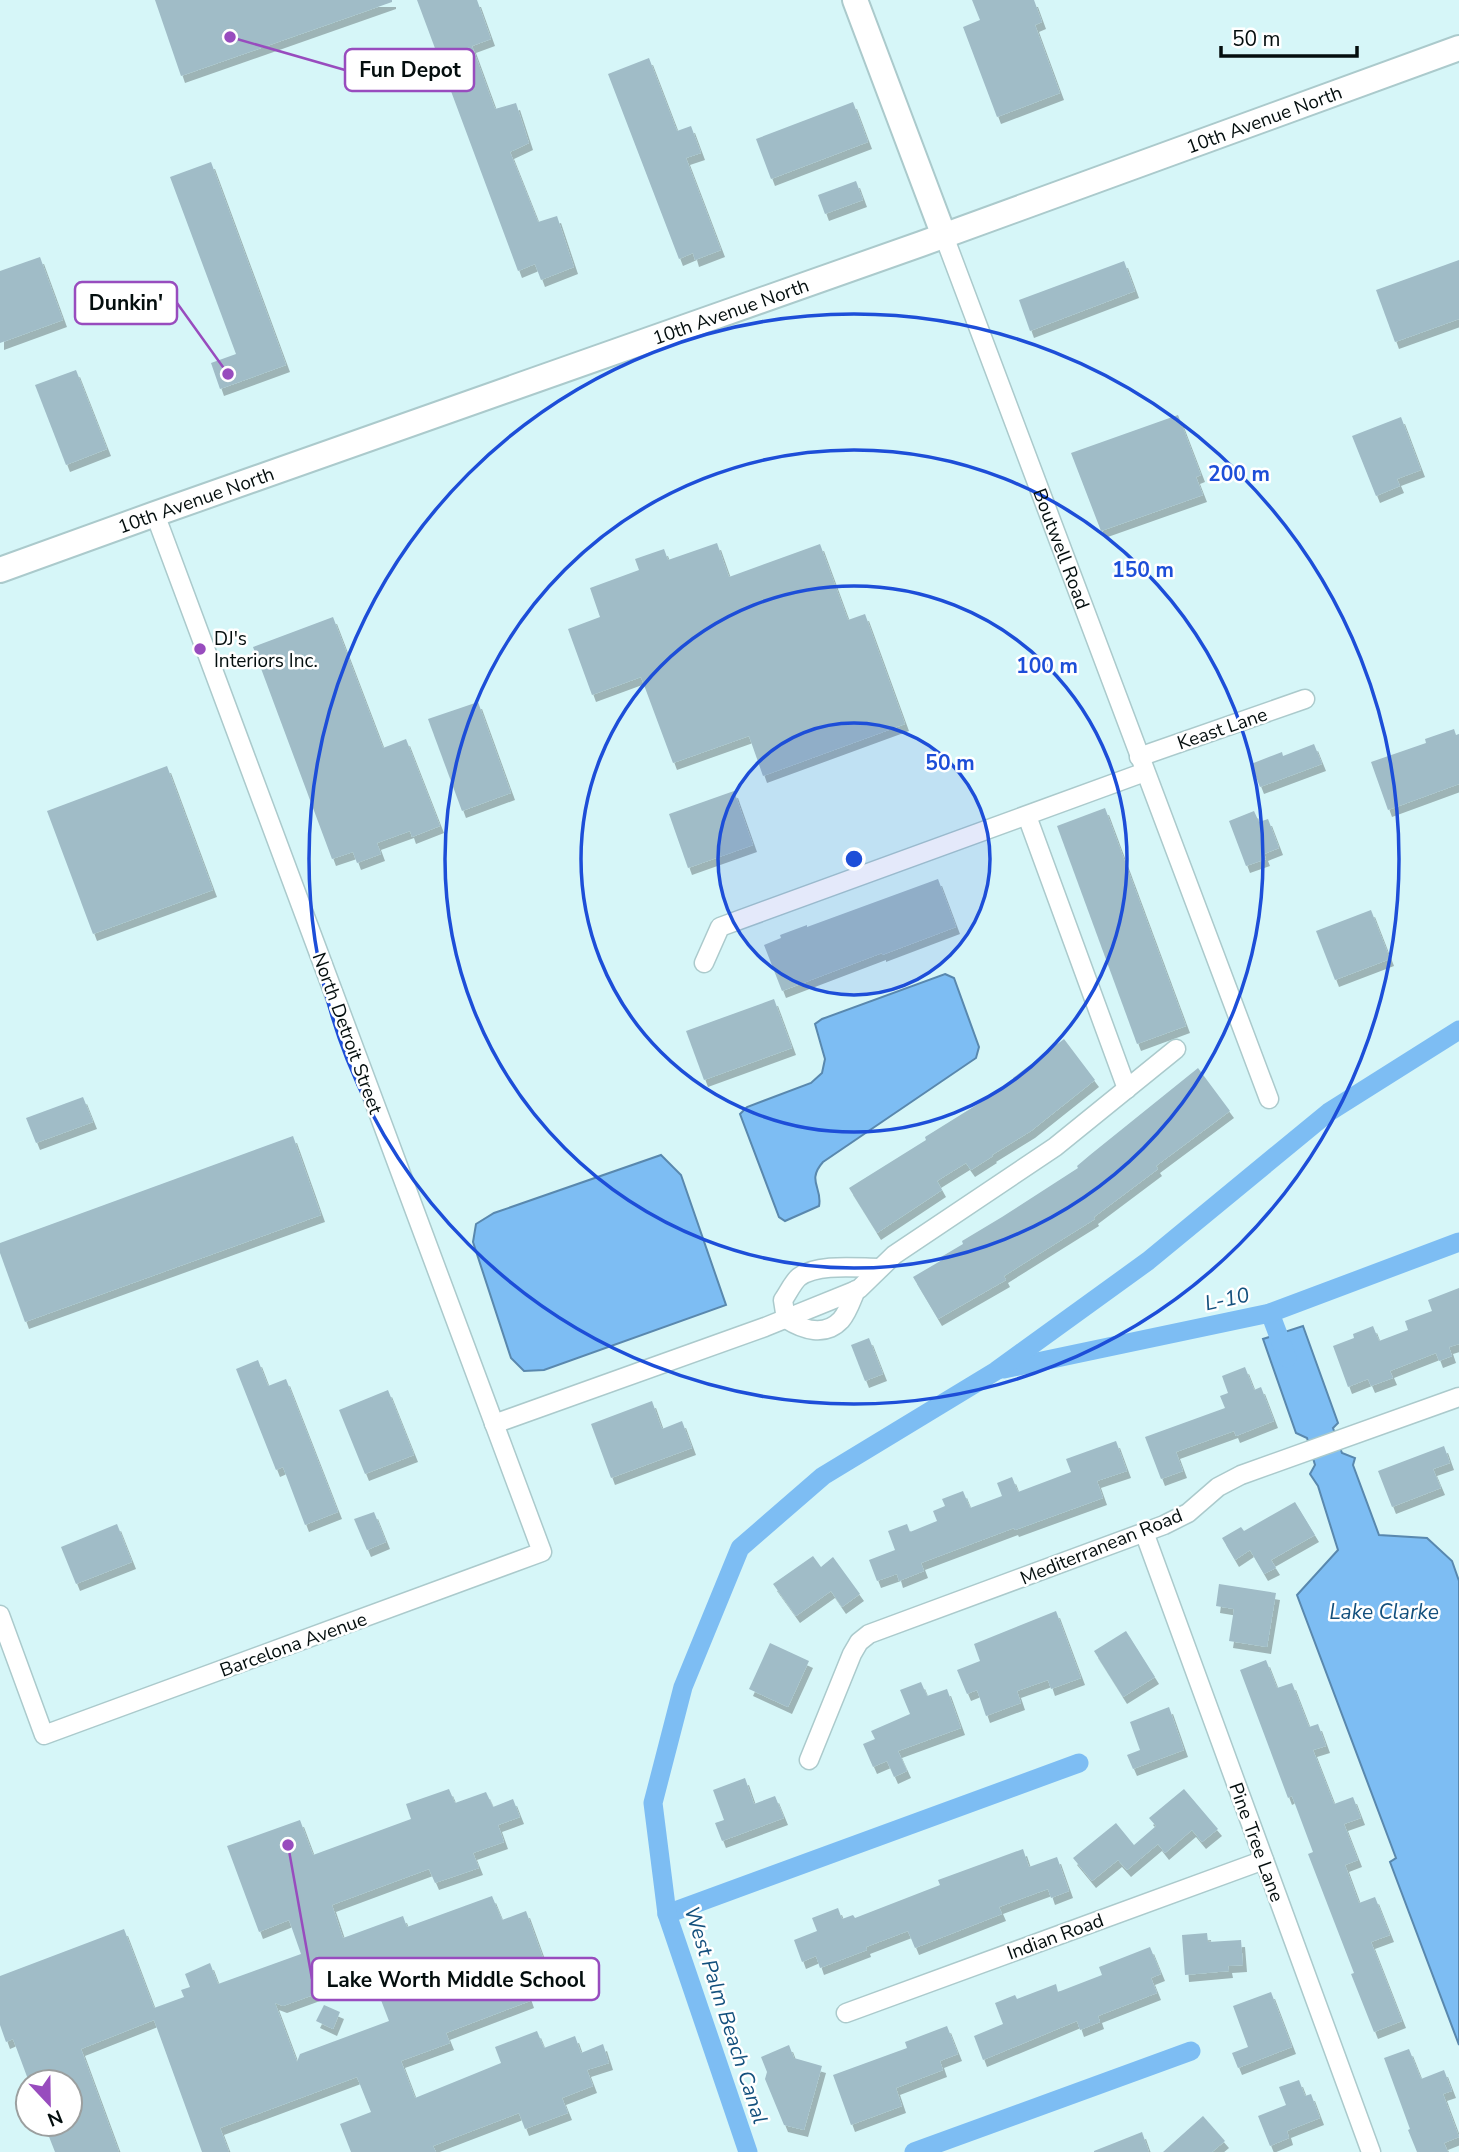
<svg xmlns="http://www.w3.org/2000/svg" width="1459" height="2152" font-family="'Nunito Sans',sans-serif">
	<defs>
		<filter id="shadow"><feDropShadow dx="4" dy="7" stdDeviation="0" flood-color="#0004"/></filter>
	</defs>
	<rect width="100%" height="100%" fill="#d6f6f8"/>
	<g fill="#7dbdf3" stroke="#5988ae" stroke-width="2">
		<path d="M 945,974 L 954,978 L 979,1047 L 976,1058 L 823,1162 C 806,1181 823,1188 819,1206 L 785,1221 L 779,1217 L 740,1114 L 747,1107 L 811,1083 L 822,1073 L 825,1059 L 815,1024 L 822,1019 Z"/>
		<polygon points="661,1155 681,1175 726,1305 544,1370 524,1371 511,1358 473,1242 476,1224 494,1213"/>
		<polygon points="1303,1326 1338,1423 1333,1428 1342,1453 1355,1458 1353,1465 1379,1535 1427,1538 1452,1561 1459,1581 1459,2045 1390,1862 1396,1858 1297,1595 1338,1550 1318,1486 1310,1474 1315,1465 1307,1438 1296,1433 1263,1339"/>
	</g>
	<g fill="none" stroke-linecap="round" stroke-linejoin="round">
		<g stroke="#7dbdf3" stroke-width="19">
			<polyline points="1270,1313 1287,1358"/>
			<polyline points="1004,1369 1270,1313 1459,1242"/>
			<polyline points="667,1914 1079,1763"/>
			<polyline points="748,2152 667,1914 653,1803 683,1687 740,1548 823,1476 996,1371 1148,1261 1329,1112 1459,1030"/>
			<polyline points="914,2152 1191,2051"/>
		</g>
	</g>
	<g fill="#a0bcc7" fill-rule="evenodd" filter="url(#shadow)">
		<polygon points="155,0 392,0 392,2 181,76"/>
		<polygon points="417,0 477,0 491,39 472,46 495,109 516,103 529,143 510,152 538,222 557,216 574,267 541,280 535,264 518,271"/>
		<polygon points="972,0 1034,0 1042,22 1035,25 1060,93 997,117 963,27 980,20"/>
		<polygon points="649,58 677,131 691,126 701,153 686,158 721,250 695,260 693,253 679,259 608,74"/>
		<polygon points="853,102 868,142 771,179 756,139"/>
		<polygon points="211,162 286,365 220,389 211,363 236,354 170,177"/>
		<polygon points="856,181 863,200 825,214 818,195"/>
		<polygon points="40,257 63,320 0,343 0,271"/>
		<polygon points="1459,260 1459,319 1395,342 1376,290"/>
		<polygon points="1124,261 1135,291 1030,331 1019,300"/>
		<polygon points="76,370 107,449 66,465 35,385"/>
		<polygon points="1178,415 1201,475 1196,477 1203,495 1101,531 1071,453"/>
		<polygon points="1401,417 1421,470 1397,479 1400,486 1376,496 1352,436"/>
		<polygon points="717,543 729,577 820,544 848,620 865,614 905,724 763,776 749,736 673,763 641,677 592,695 568,629 600,617 590,588 639,570 635,559 664,549 668,560"/>
		<polygon points="333,617 383,748 406,739 440,826 412,837 410,831 377,843 381,854 357,863 353,852 332,859 253,647"/>
		<polygon points="478,702 511,793 462,811 428,719"/>
		<polygon points="1454,729 1456,735 1459,734 1459,784 1388,810 1371,762 1426,743 1425,739"/>
		<polygon points="1314,744 1322,764 1260,787 1251,764 1282,752 1283,756"/>
		<polygon points="167,766 213,890 93,934 47,811"/>
		<polygon points="734,791 753,845 688,868 669,814"/>
		<polygon points="1105,808 1186,1026 1137,1044 1057,826"/>
		<polygon points="1254,811 1259,822 1268,819 1279,848 1264,854 1266,859 1246,866 1229,821"/>
		<polygon points="938,879 956,927 882,955 882,953 782,991 764,945 781,938 780,935 807,925 807,927"/>
		<polygon points="1371,910 1390,959 1335,980 1316,931"/>
		<polygon points="774,999 792,1048 704,1080 686,1031"/>
		<polygon points="1064,1039 1095,1080 1031,1131 992,1155 993,1156 971,1170 966,1163 937,1181 942,1190 877,1233 849,1188 926,1140 925,1137 1015,1081 1013,1078"/>
		<polygon points="1198,1068 1230,1111 1156,1166 1158,1169 1094,1217 1095,1219 1004,1276 1006,1280 938,1319 913,1277 942,1260 941,1257 963,1244 962,1241 1002,1217 1078,1168 1077,1166 1090,1155"/>
		<polygon points="83,1097 93,1122 36,1143 26,1118"/>
		<polygon points="293,1136 321,1215 25,1322 0,1253 0,1243"/>
		<polygon points="1459,1288 1459,1344 1449,1347 1452,1356 1439,1361 1436,1353 1390,1371 1393,1378 1371,1386 1368,1379 1348,1387 1333,1346 1354,1338 1353,1334 1373,1326 1379,1341 1408,1330 1405,1321 1432,1311 1428,1300"/>
		<polygon points="869,1338 883,1374 865,1381 851,1345"/>
		<polygon points="258,1360 268,1386 286,1379 338,1512 305,1525 283,1467 276,1470 236,1369"/>
		<polygon points="1245,1367 1254,1390 1261,1387 1274,1421 1236,1436 1234,1431 1176,1452 1183,1471 1161,1479 1145,1437 1225,1408 1220,1396 1228,1393 1222,1376"/>
		<polygon points="388,1390 414,1455 365,1474 339,1410"/>
		<polygon points="652,1401 662,1429 682,1421 692,1448 611,1478 591,1424"/>
		<polygon points="1116,1441 1127,1471 1097,1481 1103,1498 1015,1530 1014,1528 921,1563 924,1571 899,1581 897,1574 877,1581 869,1560 895,1550 888,1531 907,1524 910,1532 937,1521 933,1511 945,1506 942,1499 963,1491 970,1508 1002,1496 997,1483 1012,1477 1018,1492 1071,1472 1066,1459"/>
		<polygon points="1444,1446 1450,1463 1433,1469 1441,1488 1392,1507 1378,1471"/>
		<polygon points="1295,1502 1315,1535 1271,1560 1276,1568 1264,1574 1250,1550 1235,1560 1222,1538 1241,1527 1244,1531"/>
		<polygon points="374,1512 386,1542 367,1550 354,1519"/>
		<polygon points="117,1524 132,1562 76,1584 61,1547"/>
		<polygon points="813,1556 821,1567 833,1557 860,1594 842,1607 831,1591 796,1616 773,1584"/>
		<polygon points="1219,1584 1276,1593 1267,1647 1229,1641 1234,1609 1216,1606"/>
		<polygon points="1056,1611 1081,1678 1051,1689 1048,1680 1017,1691 1021,1703 986,1716 977,1690 967,1694 957,1670 980,1661 974,1644"/>
		<polygon points="1126,1631 1155,1677 1123,1697 1094,1651"/>
		<polygon points="770,1643 809,1661 788,1707 749,1689"/>
		<polygon points="1266,1660 1277,1688 1292,1683 1309,1727 1318,1724 1326,1746 1313,1750 1334,1804 1353,1797 1361,1818 1344,1824 1358,1860 1345,1865 1359,1903 1375,1897 1390,1935 1371,1942 1402,2021 1374,2032 1351,1974 1354,1973 1308,1854 1313,1852 1292,1796 1288,1798 1240,1670"/>
		<polygon points="921,1682 927,1696 947,1689 961,1728 898,1751 907,1771 894,1777 887,1761 873,1767 863,1744 875,1739 871,1731 910,1714 900,1690"/>
		<polygon points="1169,1707 1184,1750 1133,1769 1127,1755 1140,1750 1130,1722"/>
		<polygon points="745,1778 754,1804 775,1796 784,1818 722,1841 715,1823 724,1820 713,1790"/>
		<path d="M 449,1789 L 455,1803 L 486,1792 L 493,1807 L 513,1799 L 520,1817 L 498,1825 L 504,1842 L 473,1853 L 479,1868 L 435,1883 L 429,1869 L 332,1905 L 343,1938 L 403,1916 L 407,1927 L 492,1896 L 502,1920 L 526,1911 L 546,1966 L 521,1975 L 530,2001 L 446,2033 L 450,2043 L 401,2061 L 415,2098 L 501,2063 L 495,2047 L 537,2031 L 544,2048 L 575,2036 L 581,2053 L 603,2044 L 609,2063 L 587,2070 L 593,2086 L 562,2098 L 568,2113 L 525,2129 L 519,2113 L 433,2146 L 436,2152 L 351,2152 L 340,2124 L 371,2112 L 357,2077 L 220,2128 L 229,2152 L 202,2152 L 154,2020 L 81,2049 L 119,2152 L 55,2152 L 44,2124 L 70,2124 L 70,2082 L 29,2082 L 13,2039 L 6,2042 L 0,2025 L 0,1976 L 124,1929 L 154,2008 L 184,1997 L 181,1990 L 190,1987 L 185,1974 L 210,1963 L 218,1984 L 301,1954 L 289,1920 L 259,1932 L 227,1846 L 300,1820 L 313,1855 L 411,1819 L 406,1804 ZM 371,1974 L 389,2021 L 300,2054 L 297,2062 L 275,2003 L 283,2006 Z"/>
		<polygon points="1184,1789 1218,1829 1202,1842 1192,1830 1165,1853 1158,1844 1127,1870 1118,1860 1092,1881 1073,1858 1116,1823 1134,1845 1156,1826 1149,1818"/>
		<polygon points="1023,1849 1029,1867 1057,1857 1069,1891 1051,1898 1048,1889 999,1907 1002,1914 915,1948 908,1931 866,1947 867,1950 820,1968 816,1956 802,1962 794,1940 817,1931 812,1918 838,1908 842,1919 853,1915 855,1918 940,1885 938,1880"/>
		<polygon points="1207,1933 1208,1942 1241,1940 1243,1965 1228,1966 1229,1971 1185,1975 1182,1935"/>
		<polygon points="1150,1947 1161,1974 1151,1978 1157,1993 1098,2016 1100,2022 1080,2030 1077,2021 983,2060 974,2036 1003,2024 995,2003 1015,1995 1017,1999 1056,1984 1058,1992 1102,1975 1099,1967"/>
		<polygon points="1271,1992 1292,2047 1238,2068 1232,2053 1248,2047 1233,2006"/>
		<polygon points="324,2005 340,2012 333,2029 316,2021"/>
		<polygon points="947,2026 958,2054 940,2061 943,2070 896,2088 902,2106 851,2125 833,2075 907,2048 905,2042"/>
		<polygon points="789,2045 794,2058 822,2066 804,2130 784,2125 765,2079 767,2072 761,2057"/>
		<polygon points="1409,2049 1421,2079 1444,2070 1452,2091 1443,2094 1459,2137 1444,2143 1448,2152 1417,2152 1408,2130 1410,2129 1384,2058"/>
		<polygon points="1299,2080 1305,2096 1311,2094 1320,2118 1287,2131 1289,2138 1270,2146 1258,2116 1286,2105 1279,2087"/>
		<polygon points="1203,2116 1225,2141 1212,2152 1163,2152"/>
		<polygon points="1142,2132 1149,2152 1094,2152 1094,2151"/>
	</g>
	<g fill="none" stroke-linecap="round" stroke-linejoin="round">
		<g stroke="#abcacc" stroke-width="21">
			<g id="street">
				<path id="s1" d="M 944,236 L 1269,1099"/>
				<polyline points="1139,757 1305,699"/>
				<polyline points="1027,816 1127,1089"/>
				<polyline points="704,963 720,927 1145,772"/>
				<path d="M 856,1290 C 852,1299 848,1312 841,1320 C 825,1337 803,1330 786,1319 L 783,1300 C 788,1293 793,1282 799,1277 C 818,1263 858,1268 880,1268"/>
				<polyline points="494,1424 765,1327 859,1289 894,1255 1055,1147 1176,1049"/>
				<polyline points="1144,1532 1371,2152"/>
				<polyline points="0,1615 44,1735 542,1552 155,514"/>
				<polyline points="809,1760 852,1654 859,1642 869,1634 1164,1525 1188,1513 1218,1487 1241,1475 1459,1397"/>
				<polyline points="846,2013 1264,1860"/>
			</g>
		</g>
		<g stroke="#abcacc" stroke-width="28">
			<g id="secondary">
				<polyline points="855,0 944,236"/>
				<path id="s2" d="M 0,570 L 155,514 L 921,244 L 1459,48"/>
			</g>
		</g>
		<use href="#street" stroke="#fff" stroke-width="18"/>
		<use href="#secondary" stroke="#fff" stroke-width="24"/>
	</g>
	<circle cx="854" cy="859" r="136" fill="#1d4ed8" fill-opacity=".12"/>
	<g fill="none" stroke="#1d4ed8" stroke-width="3.5">
		<circle cx="854" cy="859" r="136"/>
		<circle cx="854" cy="859" r="273"/>
		<circle cx="854" cy="859" r="409"/>
		<circle cx="854" cy="859" r="545"/>
	</g>
	<circle fill="#984cbe" stroke="#fff" stroke-width="2.5" cx="200" cy="649" r="7"/>
	<g text-anchor="middle" stroke-width="5" stroke-linejoin="round" paint-order="stroke">
		<g font-size="19" fill="#040e0e" stroke="#fff">
			<text dy="7" stroke="none"><textPath href="#s2" startOffset="1342">10th Avenue North</textPath></text>
			<text dy="7" stroke="none"><textPath href="#s2" startOffset="775">10th Avenue North</textPath></text>
			<text dy="7" stroke="none"><textPath href="#s2" startOffset="208">10th Avenue North</textPath></text>
			<text dy="7" stroke="none"><textPath href="#s1" startOffset="334">Boutwell Road</textPath></text>
			<text transform="translate(1222 728) rotate(-19)" y="7">Keast Lane</text>
			<text transform="translate(348 1033) rotate(70)" y="7">North Detroit Street</text>
			<text transform="translate(1101 1546) rotate(-22)" y="7">Mediterranean Road</text>
			<text transform="translate(293 1644) rotate(-20)" y="7">Barcelona Avenue</text>
			<text transform="translate(1257 1842) rotate(70)" y="7">Pine Tree Lane</text>
			<text transform="translate(1055 1936) rotate(-20)" y="7">Indian Road</text>
		</g>
		<g font-size="19" fill="#040e0e" stroke="#fff" text-anchor="start">
			<text x="214" y="645">DJ's<tspan x="214" dy="22">Interiors Inc.</tspan></text>
		</g>
		<g font-size="21" font-style="italic" fill="#13507d" stroke="#fff">
			<text transform="translate(1227 1299) rotate(-12)" y="7">L-10</text>
			<text x="1384" y="1619">Lake Clarke</text>
			<text transform="translate(726 2015) rotate(72)" y="7">West Palm Beach Canal</text>
		</g>
	</g>
	<circle cx="854" cy="859" r="10" fill="#1d4ed8" stroke="#fff" stroke-width="3.5"/>
	<g font-size="21" text-anchor="middle" font-weight="bold" fill="#1d4ed8" stroke="#fff" stroke-width="5" stroke-linejoin="round" paint-order="stroke">
		<text x="1239" y="481">200 m</text>
		<text x="1143" y="577">150 m</text>
		<text x="1047" y="673">100 m</text>
		<text x="950" y="770">50 m</text>
	</g>
	<path fill="none" stroke="#984cbe" stroke-width="2.5" d="M230 37L345 70M228 374L177 303M288 1845L312 1979"/>
	<g fill="#984cbe" stroke="#fff" stroke-width="2.5">
		<circle cx="230" cy="37" r="7"/>
		<circle cx="228" cy="374" r="7"/>
		<circle cx="288" cy="1845" r="7"/>
	</g>
	<g fill="#fff" stroke="#984cbe" stroke-width="2.5">
		<rect x="345" y="49" width="129" height="42" rx="7"/>
		<rect x="75" y="282" width="102" height="42" rx="7"/>
		<rect x="312" y="1958" width="287" height="42" rx="7"/>
	</g>
	<g font-size="21" text-anchor="middle" font-weight="bold" fill="#040e0e">
		<text x="410" y="77">Fun Depot</text>
		<text x="126" y="310">Dunkin'</text>
		<text x="456" y="1987">Lake Worth Middle School</text>
	</g>
	<g transform="translate(49 2103) rotate(158)"><circle r="33" fill="#ffffff" stroke="#9b9f9f" stroke-width="2"/>
	<path d="M0-5L12 26L0 18L-12 26Z" fill="#984cbe"/>
	<text y="-10" font-size="19" font-weight="bold" text-anchor="middle" fill="#040e0e">N</text>
	</g>
	<path d="M1221 46v10h136v-10" fill="none" stroke="#040e0e" stroke-width="3.5"/>
	<text x="1232" y="46" font-size="21" fill="#040e0e" stroke="#ffffff" stroke-width="5" paint-order="stroke">50 m</text>
</svg>
